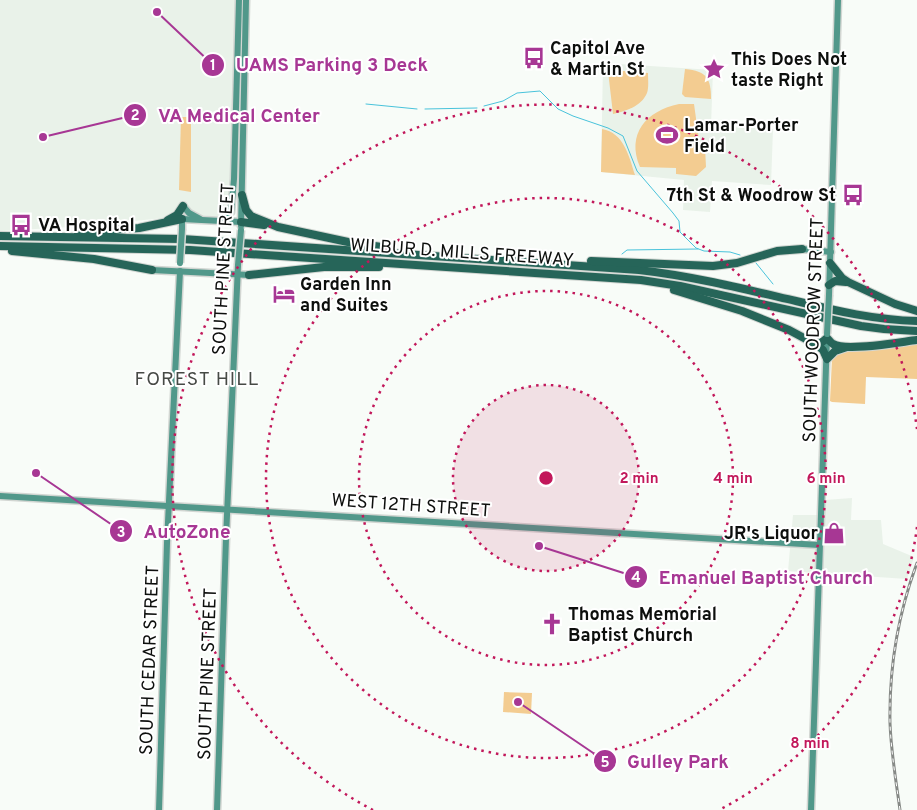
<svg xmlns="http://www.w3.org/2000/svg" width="917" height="810" font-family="Overpass,sans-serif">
	<rect width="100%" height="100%" fill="#f8fcf8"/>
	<g fill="#e9f2e9">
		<polygon points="0,0 235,0 232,179 229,211 223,217 196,215 71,227 0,231"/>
		<polygon points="603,63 713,70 711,126 773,129 771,185 712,181 710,212 683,210 684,180 601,172"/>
		<polygon points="852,498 851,520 881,520 883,544 914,557 907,579 788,571 793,515 823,515 825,500"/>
	</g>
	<g fill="#f3cc91">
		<path d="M 611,68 L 620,68 L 620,71 L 624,71 L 648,73 C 648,79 649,88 647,93 C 641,107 625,111 613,114 L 608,71 Z"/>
		<path d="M 685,69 C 707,71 711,79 711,99 L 685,97 L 682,94 Z"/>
		<path d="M 679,104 L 694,104 L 700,147 L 705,147 L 706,167 L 696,176 L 676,174 L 676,168 L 640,167 C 626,134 646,111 679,104 Z"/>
		<polygon points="181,117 191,117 191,192 179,190"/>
		<path d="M 602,129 C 624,133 629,156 635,175 L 601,172 Z"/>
		<polygon points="917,343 917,379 866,377 865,404 832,402 830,401 832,358 840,352"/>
		<polygon points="504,692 532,693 531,714 503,712"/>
	</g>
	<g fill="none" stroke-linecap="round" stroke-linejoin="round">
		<g stroke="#49c3db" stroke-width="1">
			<polyline points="366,104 417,109"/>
			<polyline points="484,106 503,101 517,93 540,91 558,109 573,116 608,128 623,136 637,171 673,213 679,221 680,232 696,248 704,251 730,252 740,255"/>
			<polyline points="425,109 477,108"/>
			<polyline points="622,254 627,250 698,249"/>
			<polyline points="756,263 773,284"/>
		</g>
		<g stroke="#d2d6d2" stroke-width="9">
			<g id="secondary">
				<polyline points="183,206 189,213 200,219"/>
				<polyline points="222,222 231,212 234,179 239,0"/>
				<polyline points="241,226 246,0"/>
				<polyline points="182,229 182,219 241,222"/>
				<polyline points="802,249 831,252"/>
				<polyline points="152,270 249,275"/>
				<polyline points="829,295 838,0"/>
				<polyline points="0,496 819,545"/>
				<polyline points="159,810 167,543 180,271"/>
				<polyline points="217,810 226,538 238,265"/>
				<polyline points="811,810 827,337"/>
			</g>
		</g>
		<g stroke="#d2d6d2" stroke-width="10">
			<g id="highway">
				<polyline points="242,195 246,210 251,216 278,227 348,242 388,248"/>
				<polyline points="168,220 177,215 183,206"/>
				<polyline points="241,222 264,225"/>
				<polyline points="78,233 139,228 182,219"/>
				<path d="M 0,236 L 182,239 L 639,270 C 692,276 744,289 796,301 C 836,311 876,320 917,321"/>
				<polyline points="0,246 190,250 641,280 680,286 861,326 884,329 917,331"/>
				<polyline points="12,251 94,259 152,270"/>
				<polyline points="591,261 713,266 737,263 777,251 802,249"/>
				<polyline points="830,263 842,278 848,282 895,304 917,311"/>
				<polyline points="249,275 324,267 379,267"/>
				<polyline points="829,285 835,281 846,282"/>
				<polyline points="674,290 742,311 789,330 817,345 823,350 827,359 835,351 847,347"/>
				<path d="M 813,342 L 821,343 L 827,338 C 829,340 830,342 833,344 C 846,352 900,342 917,340"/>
			</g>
		</g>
		<use href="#secondary" stroke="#51988a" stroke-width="6"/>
		<use href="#highway" stroke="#266559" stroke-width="8"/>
		<g stroke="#868986" stroke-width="3">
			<path id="rail" d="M 900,810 C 896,781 891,752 890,723 C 889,668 898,614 917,563"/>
		</g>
		<use href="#rail" stroke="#fff" stroke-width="1" stroke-dasharray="4" stroke-linecap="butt"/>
		<g stroke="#d2d6d2" stroke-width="9" stroke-linecap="butt">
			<g id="secondary-bridge">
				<polyline points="180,263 182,229"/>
				<polyline points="238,265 241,230"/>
				<polyline points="827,334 829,295"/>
			</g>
		</g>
		<use href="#secondary-bridge" stroke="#51988a" stroke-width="6"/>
	</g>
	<circle cx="546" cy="478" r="93" fill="#c2185b" fill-opacity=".12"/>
	<g fill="none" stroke="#c2185b" stroke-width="2.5" stroke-dasharray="2.5 5">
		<circle cx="546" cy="478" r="93"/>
		<circle cx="546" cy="478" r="187"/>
		<circle cx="546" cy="478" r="280"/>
		<path d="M917 527A374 374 0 0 1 719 810M373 810A374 374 0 1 1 917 429"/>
	</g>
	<defs>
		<g id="bus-bare" transform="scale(1.725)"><path d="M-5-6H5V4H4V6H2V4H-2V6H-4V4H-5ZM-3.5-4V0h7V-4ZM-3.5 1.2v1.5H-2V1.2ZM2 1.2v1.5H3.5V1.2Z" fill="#a73794" stroke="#fff" stroke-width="2.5" paint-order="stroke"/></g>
		<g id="sight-bare" transform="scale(1.725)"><path d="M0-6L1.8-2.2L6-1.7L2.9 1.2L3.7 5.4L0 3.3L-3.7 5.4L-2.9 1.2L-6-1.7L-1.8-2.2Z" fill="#a73794" stroke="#fff" stroke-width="2.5" paint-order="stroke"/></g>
		<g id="stadium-bare" transform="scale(1.725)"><path d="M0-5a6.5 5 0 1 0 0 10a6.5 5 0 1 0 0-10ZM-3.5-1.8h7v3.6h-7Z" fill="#a73794" stroke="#fff" stroke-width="2.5" paint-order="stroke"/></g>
		<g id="hotel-bare" transform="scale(1.725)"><path d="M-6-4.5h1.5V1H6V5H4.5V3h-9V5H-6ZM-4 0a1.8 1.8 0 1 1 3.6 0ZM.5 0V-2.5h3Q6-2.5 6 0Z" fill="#a73794" stroke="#fff" stroke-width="2.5" paint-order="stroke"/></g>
		<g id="shop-bare" transform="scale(1.725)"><path d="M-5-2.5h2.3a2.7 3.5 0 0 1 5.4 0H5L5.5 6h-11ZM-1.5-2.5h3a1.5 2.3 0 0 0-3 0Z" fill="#a73794" stroke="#fff" stroke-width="2.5" paint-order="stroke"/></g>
		<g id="church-bare" transform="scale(1.725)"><path d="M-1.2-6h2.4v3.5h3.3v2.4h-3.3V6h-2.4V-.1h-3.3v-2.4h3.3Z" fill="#a73794" stroke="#fff" stroke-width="2.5" paint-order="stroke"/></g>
	</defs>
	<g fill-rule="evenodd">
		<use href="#bus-bare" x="534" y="58"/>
		<use href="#sight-bare" x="714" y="69"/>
		<use href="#stadium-bare" x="667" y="135"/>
		<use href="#bus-bare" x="853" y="195"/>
		<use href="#bus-bare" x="21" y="225"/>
		<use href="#hotel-bare" x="284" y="294"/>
		<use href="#shop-bare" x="834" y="533"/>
		<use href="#church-bare" x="552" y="624"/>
	</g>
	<g text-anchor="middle" stroke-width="4" stroke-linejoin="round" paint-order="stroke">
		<g font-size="18" font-weight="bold" fill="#0d0f0d" stroke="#fff" text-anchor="start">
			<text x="550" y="54">Capitol Ave<tspan x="550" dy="21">&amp; Martin St</tspan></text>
			<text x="731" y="65">This Does Not<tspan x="731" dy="21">taste Right</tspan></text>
			<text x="684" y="131">Lamar-Porter<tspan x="684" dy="21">Field</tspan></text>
			<text x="836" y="201" text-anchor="end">7th St &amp; Woodrow St</text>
			<text x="38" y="231">VA Hospital</text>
			<text x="300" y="290">Garden Inn<tspan x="300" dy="21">and Suites</tspan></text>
			<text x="818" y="539" text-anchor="end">JR's Liquor</text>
			<text x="568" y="620">Thomas Memorial<tspan x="568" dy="21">Baptist Church</tspan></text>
		</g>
		<g font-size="18" fill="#0d0f0d" stroke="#fff">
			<text transform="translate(462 252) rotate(4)" y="6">WILBUR D. MILLS FREEWAY</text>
			<text transform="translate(223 269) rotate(-87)" y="6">SOUTH PINE STREET</text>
			<text transform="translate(813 330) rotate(-88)" y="6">SOUTH WOODROW STREET</text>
			<text transform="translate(411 505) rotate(4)" y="6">WEST 12TH STREET</text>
			<text transform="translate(149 660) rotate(-88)" y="6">SOUTH CEDAR STREET</text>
			<text transform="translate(207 674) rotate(-88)" y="6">SOUTH PINE STREET</text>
		</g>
		<g font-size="19" letter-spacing="1" fill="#474a46" stroke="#fff">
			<text x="197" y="385">FOREST HILL</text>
		</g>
	</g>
	<circle cx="546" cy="478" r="8" fill="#c2185b" stroke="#fff" stroke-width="2.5"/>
	<g font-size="15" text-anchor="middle" font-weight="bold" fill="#c2185b" stroke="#fff" stroke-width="4" stroke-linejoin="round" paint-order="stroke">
		<text x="639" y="483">2 min</text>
		<text x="733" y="483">4 min</text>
		<text x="826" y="483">6 min</text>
		<text x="810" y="748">8 min</text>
	</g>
	<path fill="none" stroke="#a73794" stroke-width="2" d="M157 12L213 65M43 137L135 115M36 473L121 531M539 546L636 577M518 702L605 761"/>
	<g fill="#a73794" stroke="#fff" stroke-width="2">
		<circle cx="157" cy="12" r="5"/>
		<circle cx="43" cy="137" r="5"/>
		<circle cx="36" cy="473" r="5"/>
		<circle cx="539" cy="546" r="5"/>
		<circle cx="518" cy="702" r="5"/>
		<circle cx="213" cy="65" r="12"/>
		<circle cx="135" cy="115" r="12"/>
		<circle cx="121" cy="531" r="12"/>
		<circle cx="636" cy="577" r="12"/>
		<circle cx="605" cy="761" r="12"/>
	</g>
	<g font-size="15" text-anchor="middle" font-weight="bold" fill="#fff">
		<text x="213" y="70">1</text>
		<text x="135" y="120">2</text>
		<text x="121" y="537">3</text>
		<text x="636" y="582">4</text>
		<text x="605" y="767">5</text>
	</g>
	<g font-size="19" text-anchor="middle" font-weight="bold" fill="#a73794" stroke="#fff" stroke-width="4" stroke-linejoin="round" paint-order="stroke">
		<text x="332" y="71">UAMS Parking 3 Deck</text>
		<text x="239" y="122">VA Medical Center</text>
		<text x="187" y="538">AutoZone</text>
		<text x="766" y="584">Emanuel Baptist Church</text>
		<text x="678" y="768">Gulley Park</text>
	</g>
</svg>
